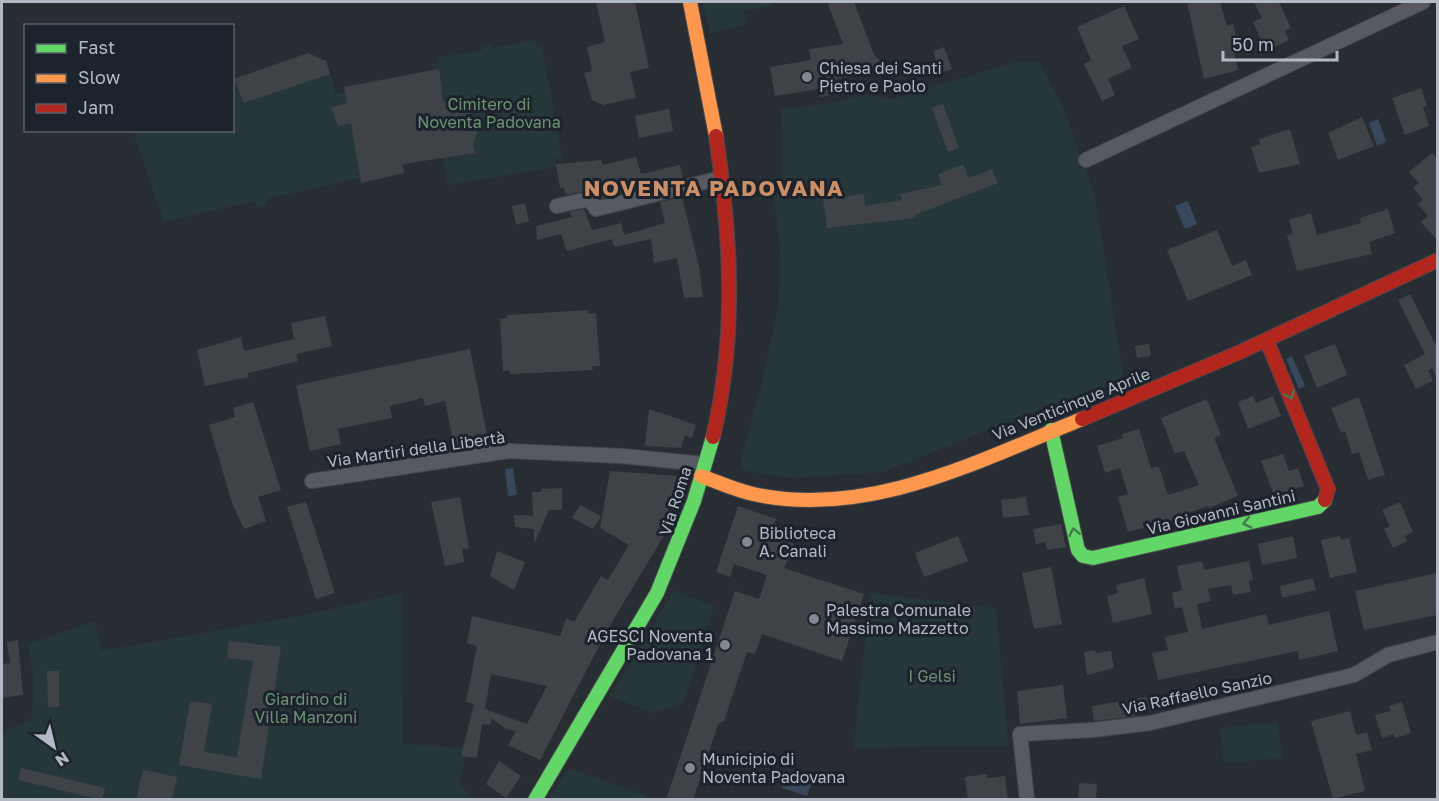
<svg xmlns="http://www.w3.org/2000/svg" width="1439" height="801" font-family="'Golos Text',sans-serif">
	<rect width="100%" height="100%" fill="#282d33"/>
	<g fill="#263739">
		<polygon points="703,2 771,2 773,6 744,11 746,24 710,33"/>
		<polygon points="535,40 536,47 542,46 562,158 555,159 556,167 448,185 443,158 403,165 404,173 362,183 360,178 266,199 267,205 257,207 255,201 164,222 133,131 232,130 233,79 308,53 326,61 336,94 345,92 344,87 433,70 432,64 439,63 438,57 482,51 481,46 491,44 492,48"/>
		<polygon points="1015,62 1040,63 1064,109 1095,198 1124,380 1046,407 883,472 791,478 745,471 740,462 761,387 779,304 780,247 773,191 782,173 781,109 823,104 867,95 892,99"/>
		<polygon points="674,590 714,607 683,703 652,713 610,696"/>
		<polygon points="402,593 403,744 468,748 459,782 472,799 2,800 2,731 31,721 34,683 28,644 95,621 101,650 106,650 300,616"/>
		<polygon points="870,593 996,608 1008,745 854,748"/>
		<polygon points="1278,722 1282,758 1224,763 1220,728"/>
		<polygon points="570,769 642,794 648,798 549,799 567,770"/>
	</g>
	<g fill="#37475c">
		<polygon points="1378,119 1386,142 1377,146 1369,123"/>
		<polygon points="1188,201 1197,224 1185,229 1175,206"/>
		<polygon points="1292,356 1305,386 1299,389 1286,359"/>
		<polygon points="513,468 517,495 508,496 505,469"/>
		<polygon points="786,776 811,784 807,796 782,788"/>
	</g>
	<g fill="#3f4348" fill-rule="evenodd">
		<polygon points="596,2 635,2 649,68 630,72 636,98 603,105 592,100 584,73 592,71 587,47 605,42"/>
		<polygon points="827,2 854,2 874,55 883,63 875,71 837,79 840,93 820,97 819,89 775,96 770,67 811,60 809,49 843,44"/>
		<polygon points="1187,2 1220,2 1227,26 1233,24 1240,52 1234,54 1238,70 1204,79"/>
		<polygon points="1254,2 1279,2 1291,28 1285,31 1289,40 1266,51 1253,22 1262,18"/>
		<polygon points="1124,6 1139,39 1122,46 1132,68 1108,79 1115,95 1102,101 1084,64 1091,60 1077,27"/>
		<polygon points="944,47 952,69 940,73 933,51"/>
		<polygon points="308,53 326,61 330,74 244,103 234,79"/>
		<polygon points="439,69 443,101 469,97 471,121 477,132 473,144 475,153 402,164 404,173 361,183 351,123 338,126 331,108 347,103 344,87"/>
		<polygon points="1421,88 1427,105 1423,107 1429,126 1405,135 1392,98"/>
		<polygon points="943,104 959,148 948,152 932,108"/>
		<polygon points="669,109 673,131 639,138 635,116"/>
		<polygon points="1362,117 1374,146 1338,160 1328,133"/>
		<polygon points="1290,129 1300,164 1259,173 1251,147 1260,144 1259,139"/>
		<polygon points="1432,153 1437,159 1437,240 1421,222 1428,216 1418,204 1423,200 1413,188 1419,183 1409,172"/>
		<polygon points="636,157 641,174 680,165 683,178 600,199 592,190 566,195 564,188 560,188 556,164 601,160 603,165"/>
		<polygon points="963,164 969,178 992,169 998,183 915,215 915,218 827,228 823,199 864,194 865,206 902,200 900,194 942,185 938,174"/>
		<polygon points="682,197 699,266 703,297 684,298 677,258 654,263 651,239 614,247 612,239 567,251 561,234 537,240 536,226 572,217 570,212 584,209 592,230 621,223 624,235 665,223 660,202"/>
		<polygon points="525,203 529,221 516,225 512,206"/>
		<polygon points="1388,209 1395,233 1369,242 1372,254 1297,271 1287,235 1293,234 1289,220 1311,213 1317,235 1361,223 1360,218"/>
		<polygon points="1217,230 1232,266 1246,260 1252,275 1188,301 1167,250"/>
		<polygon points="1410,294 1437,348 1437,379 1432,368 1428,370 1433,381 1416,389 1404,365 1425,354 1398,300"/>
		<polygon points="588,310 589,314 596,313 600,366 592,366 593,370 510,374 510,371 503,371 500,319 507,318 507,315"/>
		<polygon points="325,316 332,346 296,354 298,361 248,373 249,377 205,386 197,350 241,337 244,351 294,339 291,323"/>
		<polygon points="1149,344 1151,356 1137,358 1135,346"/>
		<polygon points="1335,344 1347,375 1317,388 1304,356"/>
		<polygon points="470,349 489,445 455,450 445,401 425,406 423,398 390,406 392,418 338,429 341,444 310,451 296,385"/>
		<polygon points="1253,396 1256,403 1273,396 1281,416 1248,429 1238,402"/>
		<polygon points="1359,397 1385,475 1368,480 1359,452 1352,454 1345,431 1341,433 1331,408"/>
		<polygon points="1207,399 1221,435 1214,438 1238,496 1209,508 1208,506 1182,515 1182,517 1128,532 1118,497 1128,494 1120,468 1105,473 1097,446 1123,438 1122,434 1139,429 1151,468 1159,467 1168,495 1199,485 1184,451 1175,454 1161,418"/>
		<polygon points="253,402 281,490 258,497 266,521 244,529 232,503 209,425 235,417 233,408"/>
		<polygon points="649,409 696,425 692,438 685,435 681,448 645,446"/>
		<polygon points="1283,454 1289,471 1298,468 1304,486 1274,496 1261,461"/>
		<path d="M 610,471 L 677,476 L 663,533 L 665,534 L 610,625 L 540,760 L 508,745 L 516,731 L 506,729 L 492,719 L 490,725 L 482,724 L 477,758 L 461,756 L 474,704 L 466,702 L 477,646 L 467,643 L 472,616 L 560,636 L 566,618 L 574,622 L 601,576 L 608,580 L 629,545 L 600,528 ZM 491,674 L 547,686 L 527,724 L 485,709 Z"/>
		<polygon points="562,488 562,510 549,510 534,544 534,529 515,527 514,515 533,516 532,492 541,492 541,489"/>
		<polygon points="460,497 469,548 462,549 464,562 445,566 431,502"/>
		<polygon points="1026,497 1029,515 1003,518 1001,500"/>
		<polygon points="306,502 335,593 316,599 287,507"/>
		<polygon points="1400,502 1413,532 1405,536 1407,541 1393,548 1384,529 1390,526 1382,510"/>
		<polygon points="580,505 601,516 593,529 572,518"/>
		<polygon points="738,506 776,519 771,535 794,544 784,568 864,594 842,661 762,634 755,654 747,652 724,721 718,724 693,800 666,800 735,591 759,599 767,575 734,564 730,577 716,572"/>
		<polygon points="1061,524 1066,547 1047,550 1045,542 1036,544 1033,529"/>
		<polygon points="958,536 968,561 924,577 915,553"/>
		<polygon points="1293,536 1297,558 1262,565 1258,544"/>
		<polygon points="1340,536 1341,540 1349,538 1357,572 1330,578 1321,540"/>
		<polygon points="497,551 525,562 514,590 490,576"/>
		<polygon points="1202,561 1204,570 1249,561 1253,580 1249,581 1251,592 1233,595 1231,585 1208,589 1211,601 1197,604 1202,629 1266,614 1269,625 1329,611 1338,651 1299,660 1298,651 1158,680 1152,653 1168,650 1165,637 1188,632 1182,607 1175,609 1172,593 1182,590 1177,566"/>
		<polygon points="1051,567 1062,624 1034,629 1022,573"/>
		<polygon points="1437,573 1437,615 1364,630 1355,591"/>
		<polygon points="1144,578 1152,614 1113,623 1107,596 1118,593 1116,585"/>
		<polygon points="1313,578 1316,590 1282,598 1280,586"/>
		<polygon points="18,640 23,695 2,698 2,664 10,663 7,642"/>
		<polygon points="229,641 281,647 261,779 179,765 190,701 212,704 204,752 237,757 253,661 227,658"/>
		<polygon points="1095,650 1096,653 1111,651 1114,668 1087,675 1084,652"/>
		<polygon points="47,671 59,671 59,707 48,707"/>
		<polygon points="1063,685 1067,718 1020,724 1017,691"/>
		<polygon points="1157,695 1159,708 1136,712 1137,716 1094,721 1092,706"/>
		<polygon points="1402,702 1411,733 1395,738 1394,734 1382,738 1375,715 1391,711 1389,706"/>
		<polygon points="1350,711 1356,735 1367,732 1372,750 1356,754 1365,791 1333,799 1311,721"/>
		<polygon points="499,761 521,776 506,798 486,784"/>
		<polygon points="21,768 105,788 102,800 18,780"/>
		<polygon points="143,770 177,777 172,800 136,800"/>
		<polygon points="987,774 987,778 1005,776 1008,800 968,800 965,777"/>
		<polygon points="1079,783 1097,784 1096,800 1078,800"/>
	</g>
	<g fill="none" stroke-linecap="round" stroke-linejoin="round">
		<g stroke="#46494e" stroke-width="16">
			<g id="street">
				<polyline points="1086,160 1423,2"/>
				<polyline points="557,206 589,199 596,209 721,178"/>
				<polyline points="312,481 508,451 622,456 704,464"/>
				<polyline points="1027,800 1020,734 1093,730 1150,723 1354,675 1388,655 1438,642"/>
			</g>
		</g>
		<g stroke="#46494e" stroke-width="16">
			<g id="fast">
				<polyline points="1051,430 1078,550 1083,556 1093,558 1318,507 1325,500"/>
				<polyline points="535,800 657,593 694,501 713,437"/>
			</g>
		</g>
		<g stroke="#46494e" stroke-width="16">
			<g id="slow">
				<polyline points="690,2 716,136"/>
				<path d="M 701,476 C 718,482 735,490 753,494 C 868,519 978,461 1082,419"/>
			</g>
		</g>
		<g stroke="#46494e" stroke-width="16">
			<g id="jam">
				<polyline points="1267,341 1328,489 1325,500"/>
				<polyline points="1082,419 1240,352 1438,260"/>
				<path d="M 713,437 C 737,336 731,237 716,136"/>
			</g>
		</g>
		<use href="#street" stroke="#575b61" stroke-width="14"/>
		<use href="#fast" stroke="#63d668" stroke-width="14"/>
		<use href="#slow" stroke="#ff974d" stroke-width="14"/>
		<use href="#jam" stroke="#b3261e" stroke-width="14"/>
	</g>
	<defs><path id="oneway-chevron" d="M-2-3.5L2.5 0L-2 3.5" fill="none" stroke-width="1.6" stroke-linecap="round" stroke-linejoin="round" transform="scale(1.5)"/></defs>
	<g stroke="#407c4a">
		<use href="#oneway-chevron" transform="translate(1290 395) rotate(68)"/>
		<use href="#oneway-chevron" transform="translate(1247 523) rotate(167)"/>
		<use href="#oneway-chevron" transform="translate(1074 532) rotate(-102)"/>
	</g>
	<g fill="#818891" stroke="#1c232d" stroke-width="2">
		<circle cx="807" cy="77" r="6"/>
		<circle cx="747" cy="542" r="6"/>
		<circle cx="814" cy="619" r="6"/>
		<circle cx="725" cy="645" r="6"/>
		<circle cx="690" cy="768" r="6"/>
	</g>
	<g text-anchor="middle" stroke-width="6" stroke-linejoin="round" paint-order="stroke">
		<g font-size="16" fill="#b1b9c4" stroke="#1c232d" text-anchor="start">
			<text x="819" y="74">Chiesa dei Santi<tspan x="819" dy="18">Pietro e Paolo</tspan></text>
			<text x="759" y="539">Biblioteca<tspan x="759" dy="18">A. Canali</tspan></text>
			<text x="826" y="616">Palestra Comunale<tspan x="826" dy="18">Massimo Mazzetto</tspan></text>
			<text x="713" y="642" text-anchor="end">AGESCI Noventa<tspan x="713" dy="18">Padovana 1</tspan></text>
			<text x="702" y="765">Municipio di<tspan x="702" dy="18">Noventa Padovana</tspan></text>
		</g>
		<g font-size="16" fill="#6a9372" stroke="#1c232d">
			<text x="489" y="110">Cimitero di<tspan x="489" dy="18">Noventa Padovana</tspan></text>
			<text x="932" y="682">I Gelsi</text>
			<text x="306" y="705">Giardino di<tspan x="306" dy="18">Villa Manzoni</tspan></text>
		</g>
		<g font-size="16" fill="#b1b9c4" stroke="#1c232d">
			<text transform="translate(1071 404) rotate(-22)" y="6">Via Venticinque Aprile</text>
			<text transform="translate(416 449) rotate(-8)" y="6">Via Martiri della Libertà</text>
			<text transform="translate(675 501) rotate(-72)" y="6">Via Roma</text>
			<text transform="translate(1221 512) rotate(-13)" y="6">Via Giovanni Santini</text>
			<text transform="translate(1197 693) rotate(-12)" y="6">Via Raffaello Sanzio</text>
		</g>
		<g font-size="22" font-weight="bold" letter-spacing="1.5" fill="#cb8e65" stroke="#1c232d">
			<text x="714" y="196">NOVENTA PADOVANA</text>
		</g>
	</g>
	<rect width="1439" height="801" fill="none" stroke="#b1b9c4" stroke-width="6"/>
	<rect x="24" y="24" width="210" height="108" fill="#1c232d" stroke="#585f69" stroke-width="1.5"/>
	<rect x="36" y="44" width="30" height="9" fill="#63d668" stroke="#585f69" stroke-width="1.5"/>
	<text x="78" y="54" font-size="18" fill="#b1b9c4">Fast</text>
	<rect x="36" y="74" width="30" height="9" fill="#ff974d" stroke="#585f69" stroke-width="1.5"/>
	<text x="78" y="84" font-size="18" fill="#b1b9c4">Slow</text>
	<rect x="36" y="104" width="30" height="9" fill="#b3261e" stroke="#585f69" stroke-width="1.5"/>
	<text x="78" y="114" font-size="18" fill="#b1b9c4">Jam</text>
	<g transform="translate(54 747) rotate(146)" stroke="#1c232d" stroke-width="4.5" paint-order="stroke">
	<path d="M0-4.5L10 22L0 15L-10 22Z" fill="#b1b9c4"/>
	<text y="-9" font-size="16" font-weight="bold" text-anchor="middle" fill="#b1b9c4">N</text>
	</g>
	<path d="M1223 51v9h114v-9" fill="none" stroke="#b1b9c4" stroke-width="3"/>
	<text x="1232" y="51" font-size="18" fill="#b1b9c4" stroke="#1c232d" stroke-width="4.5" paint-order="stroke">50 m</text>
</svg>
